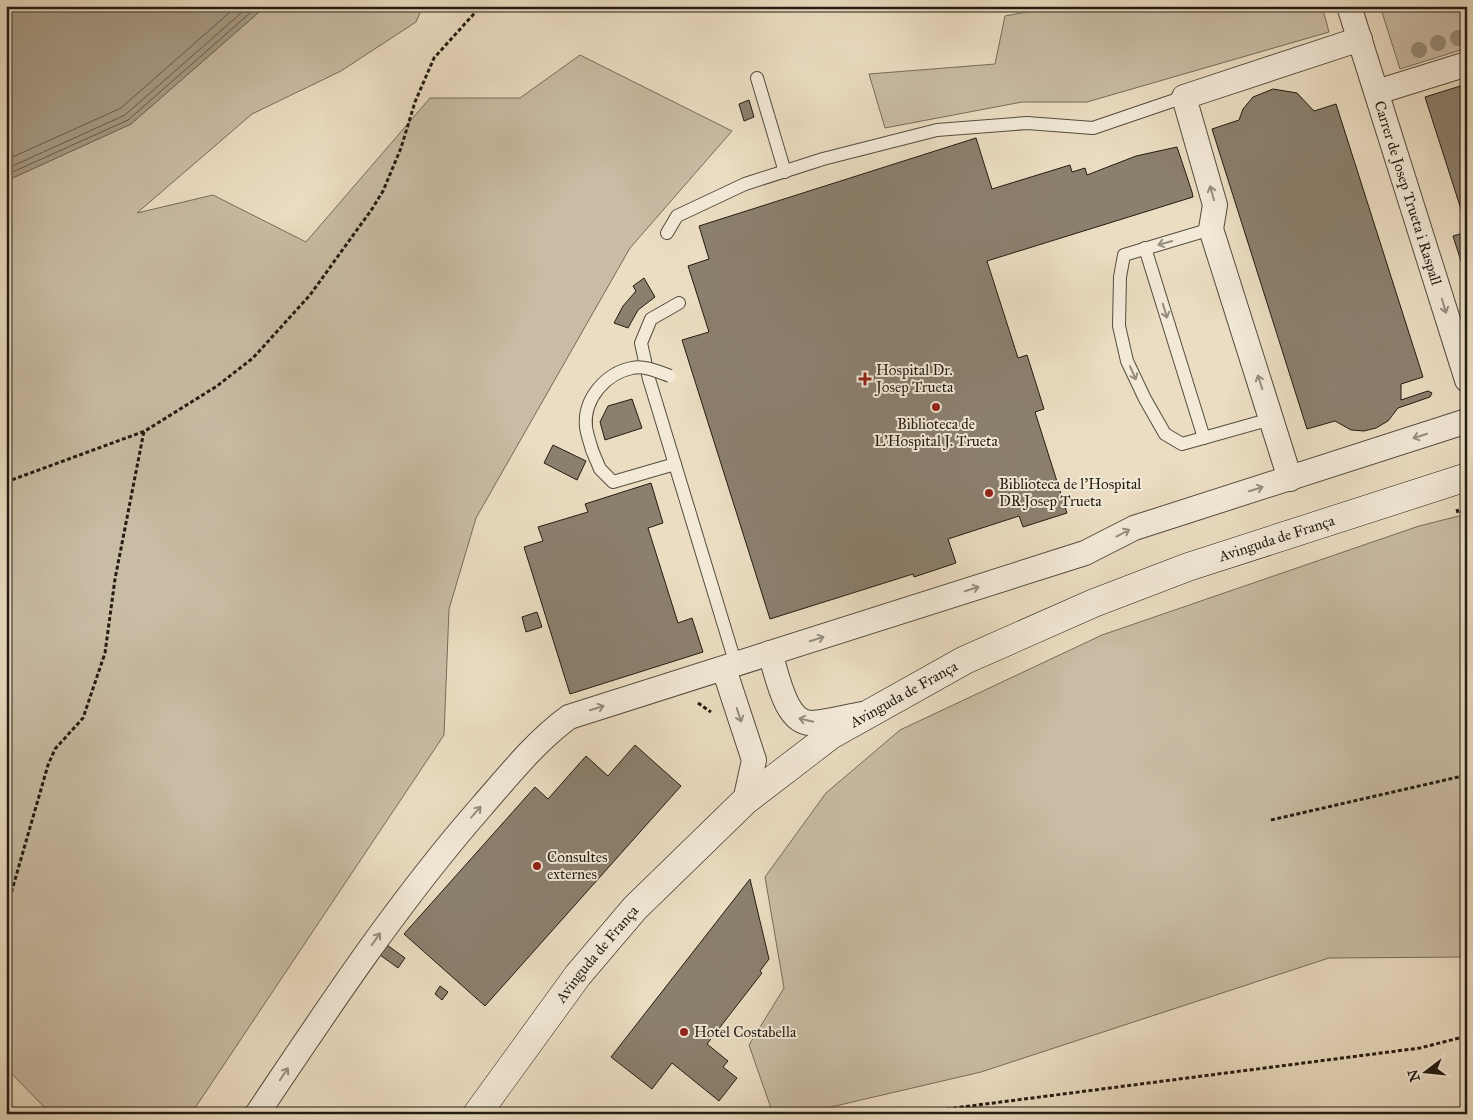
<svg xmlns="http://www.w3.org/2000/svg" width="1473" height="1120" font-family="'IM FELL Great Primer',serif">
	<rect width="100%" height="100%" fill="#ebddc2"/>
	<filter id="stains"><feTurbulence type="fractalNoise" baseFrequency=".004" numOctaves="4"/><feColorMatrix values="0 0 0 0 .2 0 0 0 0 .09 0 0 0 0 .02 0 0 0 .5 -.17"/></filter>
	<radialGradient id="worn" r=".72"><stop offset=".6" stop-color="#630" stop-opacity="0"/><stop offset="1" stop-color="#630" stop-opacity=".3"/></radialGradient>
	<g fill="#c9bca4" stroke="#766c5b">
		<polygon points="266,6 423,6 416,22 341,71 252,114 137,213 213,195 306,242 430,98 520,98 580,55 732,131 630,248 476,518 449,609 444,735 191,1114 51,1114 6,1068 6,181 131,124"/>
		<polygon points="1059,6 1322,6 1329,32 1087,102 1022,102 885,128 869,74 995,64 1005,16"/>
		<polygon points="1380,6 1467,6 1467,48 1400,69"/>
		<polygon points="1467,514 1467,957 1329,958 981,1072 801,1114 773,1114 749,1045 784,988 765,877 826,793 900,730 1102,635 1419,526"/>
	</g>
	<polygon fill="#a79b86" stroke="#726858" points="20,6 266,6 131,124 6,181 6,16"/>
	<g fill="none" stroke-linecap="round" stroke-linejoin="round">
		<g stroke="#655c4c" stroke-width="1">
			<polyline points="6,160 121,108 237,6"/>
			<polyline points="6,169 125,115 249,6"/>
			<polyline points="6,175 128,120 258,6"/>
		</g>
	</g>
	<g fill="#8b806e" stroke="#231c12">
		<polygon points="1467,84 1467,228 1425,97"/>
		<polygon points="1273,89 1297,93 1314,111 1336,104 1423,377 1401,384 1401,400 1428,391 1432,393 1430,397 1398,408 1388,421 1376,428 1364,431 1351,430 1335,421 1307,429 1212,129 1239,120 1243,109 1253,97"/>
		<polygon points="749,100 754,117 744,121 739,104"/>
		<polygon points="976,138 992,189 1070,165 1072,172 1085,168 1087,175 1136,156 1177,147 1192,192 1193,197 987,261 1018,358 1027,355 1044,409 1035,412 1067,513 1023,527 1019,516 948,539 956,563 914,577 913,574 770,619 682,340 709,332 688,266 709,259 699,226"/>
		<polygon points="1467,232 1467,280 1453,236"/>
		<polygon points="644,278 655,297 638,310 628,328 614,323 623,306 636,291 633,286"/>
		<polygon points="632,399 642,428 605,440 600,422 608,406"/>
		<polygon points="553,445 586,461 577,480 544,463"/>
		<polygon points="651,483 663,523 648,528 678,623 692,618 703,652 570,694 524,547 543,541 538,527 588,512 585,504"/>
		<polygon points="537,612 542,627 526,632 522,617"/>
		<polygon points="635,745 681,786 485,1006 404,934 535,787 548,799 586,756 608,776"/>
		<polygon points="750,879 769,959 760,971 762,973 707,1044 728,1061 723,1067 737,1078 719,1101 672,1063 652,1089 611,1057"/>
		<polygon points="383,942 405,958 398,968 376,952"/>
		<polygon points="440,986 448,992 442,1000 435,994"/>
	</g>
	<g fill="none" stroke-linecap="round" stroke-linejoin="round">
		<g stroke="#554c3e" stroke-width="14">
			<g id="service">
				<polyline points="757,78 785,172"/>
				<polyline points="1211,229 1124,255 1120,277 1119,326 1127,361 1145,399 1165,434 1182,444 1271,419"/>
				<polyline points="667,233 677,216 745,184 823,159 937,130 1027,123 1093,128 1184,97"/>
				<polyline points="1145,248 1204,438"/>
				<polyline points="679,303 651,319 641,343 649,379 736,665"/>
				<polyline points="592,450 600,469 613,482 675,464"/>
			</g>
		</g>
		<g stroke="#554c3e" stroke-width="26">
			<g id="minor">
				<path id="s1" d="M 1349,6 L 1467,380"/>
				<polyline points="1377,92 1467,64"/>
				<polyline points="1290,479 1211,229 1215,205 1184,97 1360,39"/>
				<path d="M 770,653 C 777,674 785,723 811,723 C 828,722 846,717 862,714"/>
				<polyline points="724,669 754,760 745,801"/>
				<path d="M 257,1114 C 328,1008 398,902 482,806 C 510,774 535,742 569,717 L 1085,553 L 1134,528 L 1467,421"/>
			</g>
		</g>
		<g stroke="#231c12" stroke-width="29">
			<g id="secondary">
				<path id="s2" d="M 477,1114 L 578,975 L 635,908 L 745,801 L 831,735 L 965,660 L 1094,603 L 1188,567 L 1467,477"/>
			</g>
		</g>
		<g stroke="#231c12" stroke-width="3" stroke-dasharray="4 2.5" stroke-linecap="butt">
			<polyline points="6,482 145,431 217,386 253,358 310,295 372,209 383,191 401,148 415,102 434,58 481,6"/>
			<polyline points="1457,509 1458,513 1467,510"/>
			<polyline points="698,703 711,712"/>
			<polyline points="1271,820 1467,775"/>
			<polyline points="6,911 48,765 55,749 83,718 105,653 115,579 144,431"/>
			<polyline points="908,1114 1420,1048 1467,1036"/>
		</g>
		<use href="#service" stroke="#f2e9d7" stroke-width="12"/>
		<use href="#minor" stroke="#f2e9d7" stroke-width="24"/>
		<use href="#secondary" stroke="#f2e9d7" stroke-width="28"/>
		<g stroke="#554c3e" stroke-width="14" stroke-linecap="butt">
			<path id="service-bridge" d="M 592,450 C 590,442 587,435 586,427 C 583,399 606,373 632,368 C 644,365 659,372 670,376"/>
		</g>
		<use href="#service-bridge" stroke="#f2e9d7" stroke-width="12"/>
	</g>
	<g fill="#988d79">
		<circle cx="1458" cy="38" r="8"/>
		<circle cx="1438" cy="43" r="8"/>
		<circle cx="1419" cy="50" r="8"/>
	</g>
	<defs><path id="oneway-shaft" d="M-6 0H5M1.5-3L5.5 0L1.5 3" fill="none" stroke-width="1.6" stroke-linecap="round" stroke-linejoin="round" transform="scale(1.25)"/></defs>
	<g stroke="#958d7e">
		<use href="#oneway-shaft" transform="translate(1212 193) rotate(-106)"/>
		<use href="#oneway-shaft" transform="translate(1165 243) rotate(164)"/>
		<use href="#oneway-shaft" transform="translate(1444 306) rotate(73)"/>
		<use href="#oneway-shaft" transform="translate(1165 311) rotate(73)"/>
		<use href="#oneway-shaft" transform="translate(1133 373) rotate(66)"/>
		<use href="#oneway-shaft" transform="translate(1260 382) rotate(-108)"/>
		<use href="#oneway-shaft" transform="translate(1420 436) rotate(162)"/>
		<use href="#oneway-shaft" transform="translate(1256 489) rotate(-17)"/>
		<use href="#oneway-shaft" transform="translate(1123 533) rotate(-28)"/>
		<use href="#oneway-shaft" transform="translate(972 589) rotate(-18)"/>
		<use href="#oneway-shaft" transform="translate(817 639) rotate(-18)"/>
		<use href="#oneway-shaft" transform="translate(597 708) rotate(-17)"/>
		<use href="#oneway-shaft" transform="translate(739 715) rotate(72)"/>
		<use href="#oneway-shaft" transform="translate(806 720) rotate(-166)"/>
		<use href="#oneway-shaft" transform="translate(476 812) rotate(-49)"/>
		<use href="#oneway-shaft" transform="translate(376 939) rotate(-55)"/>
		<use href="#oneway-shaft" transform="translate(284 1074) rotate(-56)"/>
	</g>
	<g fill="#8f2418" stroke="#f2e9d7" stroke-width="2">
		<path d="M862.5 371.5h5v5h5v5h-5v5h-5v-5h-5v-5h5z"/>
		<circle cx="936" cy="407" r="5"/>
		<circle cx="989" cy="493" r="5"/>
		<circle cx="537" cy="866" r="5"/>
		<circle cx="684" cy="1032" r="5"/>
	</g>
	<g text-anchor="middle" stroke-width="4" stroke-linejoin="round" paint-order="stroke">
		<g font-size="15" fill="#231c12" stroke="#f2e9d7">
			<text dy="5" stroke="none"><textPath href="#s1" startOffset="196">Carrer de Josep Trueta i Raspall</textPath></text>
			<text dy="5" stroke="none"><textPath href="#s2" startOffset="1010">Avinguda de França</textPath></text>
			<text dy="5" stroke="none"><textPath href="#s2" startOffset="605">Avinguda de França</textPath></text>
			<text dy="5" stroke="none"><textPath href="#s2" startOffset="200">Avinguda de França</textPath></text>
		</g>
		<g font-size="15" fill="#231c12" stroke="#f2e9d7" text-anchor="start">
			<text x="876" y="375">Hospital Dr.<tspan x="876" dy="17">Josep Trueta</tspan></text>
			<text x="936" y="429" text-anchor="middle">Biblioteca de<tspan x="936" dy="17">L'Hospital J. Trueta</tspan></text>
			<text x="999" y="489">Biblioteca de l'Hospital<tspan x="999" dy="17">DR.Josep Trueta</tspan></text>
			<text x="547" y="862">Consultes<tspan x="547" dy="17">externes</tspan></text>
			<text x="694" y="1037">Hotel Costabella</text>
		</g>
	</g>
	<rect width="1473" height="1120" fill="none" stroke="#ebddc2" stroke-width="25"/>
	<rect x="8" y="8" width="1458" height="1105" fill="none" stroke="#231c12" stroke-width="2.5"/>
	<rect x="12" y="12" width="1448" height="1095" fill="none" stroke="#231c12"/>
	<g transform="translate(1426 1072) rotate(254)" stroke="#f2e9d7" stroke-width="4" paint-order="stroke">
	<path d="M0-4L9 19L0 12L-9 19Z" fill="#231c12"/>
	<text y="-8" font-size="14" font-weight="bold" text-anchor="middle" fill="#231c12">N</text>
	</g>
	<rect width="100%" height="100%" filter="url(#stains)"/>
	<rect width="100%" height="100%" fill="url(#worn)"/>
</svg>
